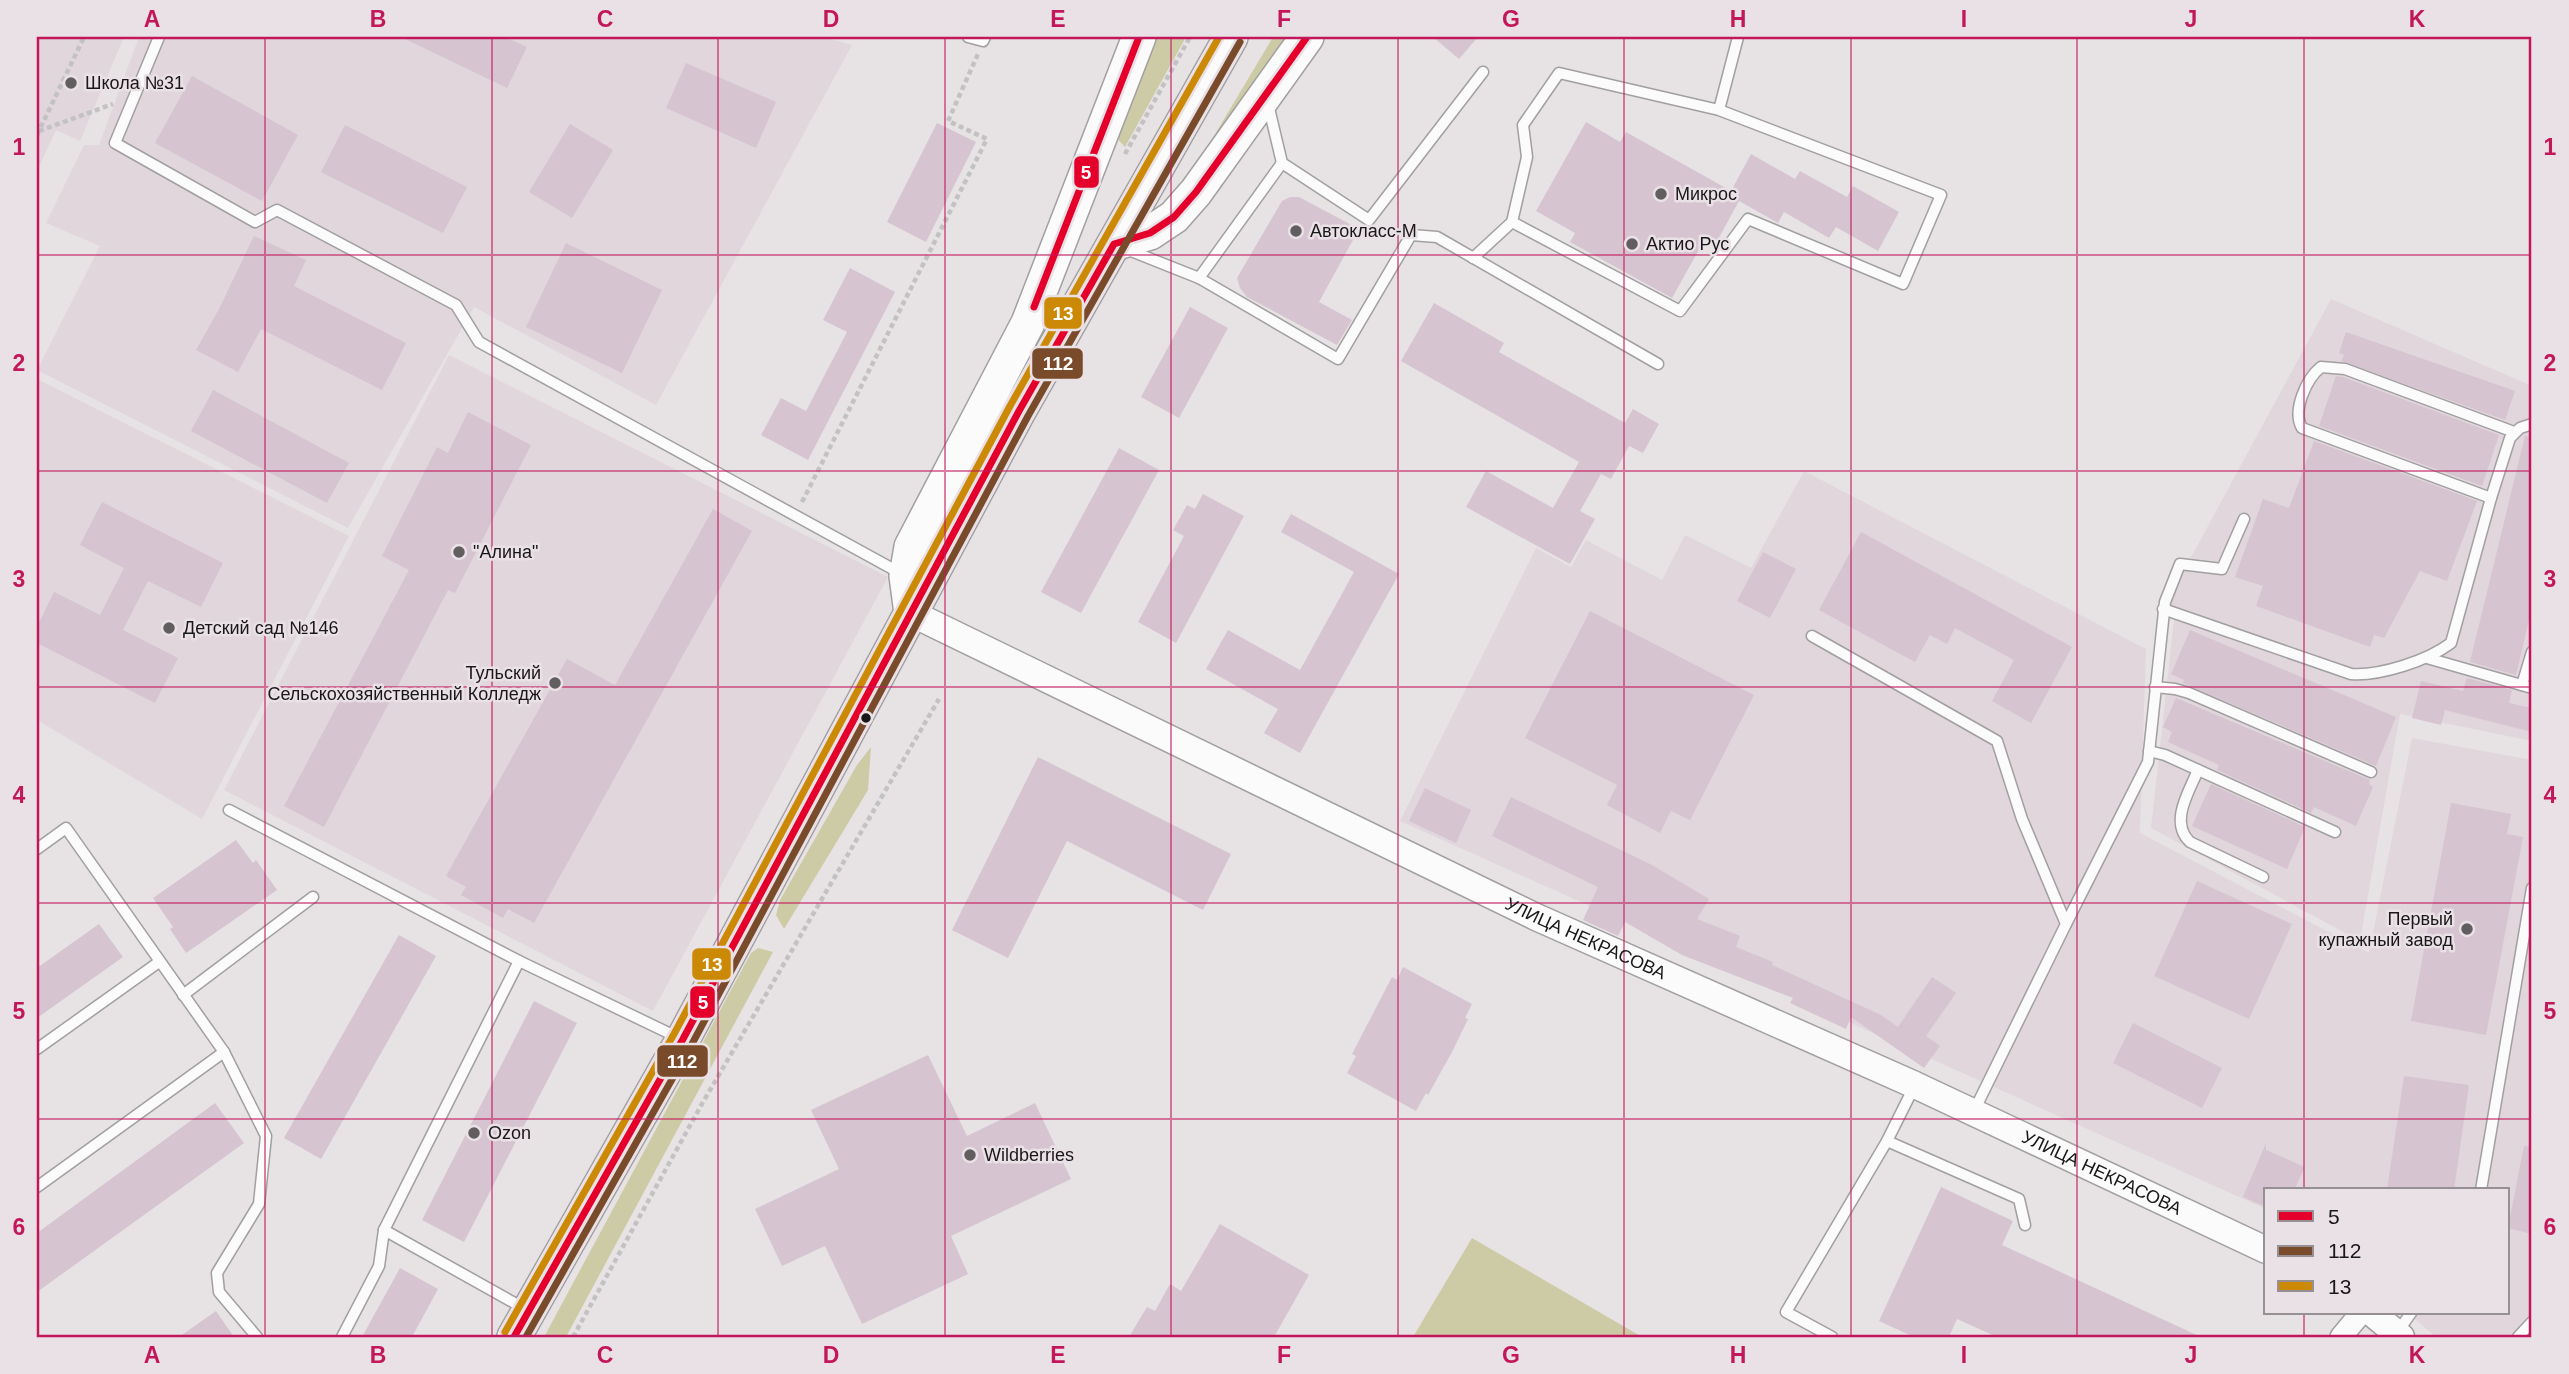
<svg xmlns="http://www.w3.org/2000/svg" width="2569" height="1374" font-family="Helvetica,sans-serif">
	<rect width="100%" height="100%" fill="#e7e3e5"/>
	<g fill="#e0d6dc">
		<polygon points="37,37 124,37 80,141 56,130 37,171"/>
		<polygon points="139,37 824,37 852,45 656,405 474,307 348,528 37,370 100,246 46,223 84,145 99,145"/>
		<polygon points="2331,299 2532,386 2532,741 2400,714 2360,941 2151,828 2174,619 2163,609"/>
		<polygon points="449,355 888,577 653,1011 224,790"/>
		<polygon points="37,379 349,536 202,819 37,720"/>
		<polygon points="1804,471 2146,649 2140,833 2369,953 2412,738 2532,760 2532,1337 2436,1337 2408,1313 2508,1313 2508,1190 2266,1190 2266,1209 1400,821 1536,548 1571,567 1586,540 1662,580 1685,535 1751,568"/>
	</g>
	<g fill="#cccba5">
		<polygon points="1156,37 1186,37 1125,147 1114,135"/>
		<polygon points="1273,37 1287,37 1202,156"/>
		<polygon points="871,747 868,790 784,929 776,915 780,900 857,765"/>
		<polygon points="758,948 773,952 566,1337 544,1337 751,953"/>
		<polygon points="1472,1238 1642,1337 1413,1337"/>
	</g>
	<g fill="#d6c4d1">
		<polygon points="401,37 505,37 527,47 507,88"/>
		<polygon points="1433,37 1478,37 1459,59"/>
		<polygon points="686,63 776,102 756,148 666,108"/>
		<polygon points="192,76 298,135 262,201 155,143"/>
		<polygon points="1586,122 1620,142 1626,132 1731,191 1751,154 1795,179 1800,171 1847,197 1853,186 1899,212 1878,251 1836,227 1829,238 1784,212 1778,223 1739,201 1716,243 1706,237 1672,298 1570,242 1575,233 1536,211"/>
		<polygon points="937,123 976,142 926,242 887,222"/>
		<polygon points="570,124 613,150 572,218 529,192"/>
		<polygon points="345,125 467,187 443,233 321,172"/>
		<polygon points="1290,197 1299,197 1359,229 1319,302 1352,320 1337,345 1247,297 1240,288 1237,278 1282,201"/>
		<polygon points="254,236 306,260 294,286 406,343 382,390 261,329 238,372 196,350 219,309"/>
		<polygon points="566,243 662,290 622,373 526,327"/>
		<polygon points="850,268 895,292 808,460 761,435 781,398 806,411 847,332 823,320"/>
		<polygon points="1434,303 1504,343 1499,352 1625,423 1633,409 1659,424 1643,453 1629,446 1611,479 1601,474 1580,511 1595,519 1570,564 1466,507 1486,471 1553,508 1579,462 1401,361"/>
		<polygon points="1190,307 1228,328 1179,418 1141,397"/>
		<polygon points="2346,332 2515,391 2505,420 2341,361 2344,355 2339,353"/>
		<polygon points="2336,376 2343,377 2499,435 2482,486 2319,426"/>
		<polygon points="213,390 349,463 327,503 191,431"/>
		<polygon points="468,412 531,445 455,593 448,590 324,827 284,806 409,570 382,556 437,447 448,453"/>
		<polygon points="2525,436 2532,437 2532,607 2516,675 2470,662"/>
		<polygon points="2314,441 2477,501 2447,581 2420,571 2384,638 2374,635 2370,647 2256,606 2263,586 2235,577 2263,499 2289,508"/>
		<polygon points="1119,448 1159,470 1081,613 1041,592"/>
		<polygon points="1203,494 1244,516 1176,643 1138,622 1184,536 1173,530 1187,505 1195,509"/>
		<polygon points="102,502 223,563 201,607 148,581 123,630 178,658 155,703 37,643 37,627 54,592 100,615 124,568 80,545"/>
		<polygon points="713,509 752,531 534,923 508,909 503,918 461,895 466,887 446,876 567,659 615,685"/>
		<polygon points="1291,514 1399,574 1300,753 1264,733 1278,709 1206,669 1228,630 1300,670 1354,572 1281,532"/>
		<polygon points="1861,532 2072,647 2031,723 1992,701 2014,660 1955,628 1947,644 1930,635 1915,662 1819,610"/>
		<polygon points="1763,552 1796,569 1770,618 1737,601"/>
		<polygon points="1590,611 1754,695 1690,820 1671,811 1660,833 1607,805 1617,785 1525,738"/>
		<polygon points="2190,630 2396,717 2376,766 2183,683 2184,680 2171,674"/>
		<polygon points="2467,678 2512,690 2509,703 2532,708 2532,732 2445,710 2441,725 2412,718 2421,681 2463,691"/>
		<polygon points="2176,698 2370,780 2369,784 2373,787 2356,826 2314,807 2311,813 2217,770 2219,765 2168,742 2172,732 2163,727"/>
		<polygon points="1038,757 1231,854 1203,910 1067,841 1008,958 952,930"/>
		<polygon points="2211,784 2305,827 2287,869 2192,826"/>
		<polygon points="1425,788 1471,810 1456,843 1409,821"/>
		<polygon points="1511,797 1652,865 1709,899 1697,919 1740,936 1736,947 1773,962 1772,965 1881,1015 1898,1027 1932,977 1956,993 1926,1036 1940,1046 1924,1068 1851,1017 1846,1029 1790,1003 1793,998 1682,955 1625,922 1618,936 1583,920 1598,887 1492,836"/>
		<polygon points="2451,803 2511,814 2507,834 2523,837 2486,1035 2411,1021"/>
		<polygon points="236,840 253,863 256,860 277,890 186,953 170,929 173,927 153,898"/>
		<polygon points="2197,881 2292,924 2249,1019 2154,976"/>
		<polygon points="99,924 123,957 37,1018 37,968"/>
		<polygon points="399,935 436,956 321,1159 284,1138"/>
		<polygon points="1403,967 1472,1004 1465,1018 1468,1019 1452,1052 1428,1095 1426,1093 1416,1111 1347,1073 1356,1056 1352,1054 1392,977 1397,980"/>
		<polygon points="534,1001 577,1023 464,1242 422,1220"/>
		<polygon points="2133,1023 2222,1068 2202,1108 2113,1063"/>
		<polygon points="928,1055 967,1136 1035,1103 1071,1179 951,1236 968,1274 862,1324 825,1246 782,1266 755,1209 839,1169 811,1110"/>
		<polygon points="2404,1076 2469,1085 2454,1190 2387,1190"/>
		<polygon points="215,1103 244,1143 37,1292 37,1233"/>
		<polygon points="2266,1143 2266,1150 2305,1167 2294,1190 2266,1190 2266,1207 2243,1197"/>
		<polygon points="2524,1146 2532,1147 2532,1234 2508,1228"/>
		<polygon points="1941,1187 2013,1221 2002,1245 2201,1337 1997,1337 1957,1319 1949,1337 1914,1337 1879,1321"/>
		<polygon points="1220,1224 1309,1275 1274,1337 1129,1337 1147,1307 1155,1311 1170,1284 1181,1291"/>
		<polygon points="400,1268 438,1289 412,1337 362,1337"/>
		<polygon points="216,1311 234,1337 179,1337"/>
	</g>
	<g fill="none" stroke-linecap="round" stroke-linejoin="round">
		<g stroke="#a29fa1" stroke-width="13">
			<g id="service">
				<polyline points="159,37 115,143 255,222 277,210 456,305 479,342 902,574"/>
				<polyline points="968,37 983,41 985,37"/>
				<polyline points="1268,104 1282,163 1369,220 1483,72"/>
				<polyline points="1719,110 1941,195 1903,284 1748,219 1680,311 1512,222 1527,157 1523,125 1559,73 1719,110 1738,37"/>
				<polyline points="1126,249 1199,278 1338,359 1411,235 1437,237 1658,364"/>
				<polyline points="1473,258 1512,222"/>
				<polyline points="1199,278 1282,163"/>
				<path d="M 2491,498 L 2302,428 C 2292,411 2306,379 2321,367 L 2345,369 L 2514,432"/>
				<path d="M 2163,609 L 2351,674 C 2380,676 2427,661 2451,643 L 2491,498 L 2510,438 L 2520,428 L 2532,424"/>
				<polyline points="1812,636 1997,741 2022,819 2066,924 1974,1111"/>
				<polyline points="2427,658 2532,688"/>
				<polyline points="2522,685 2532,652"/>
				<polyline points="2155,687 2175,689 2189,693 2371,772"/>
				<polyline points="2149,751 2165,755 2335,832"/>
				<path d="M 2198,770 C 2189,792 2169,822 2190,842 L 2263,877"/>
				<polyline points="229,810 519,961 679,1038"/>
				<polyline points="37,849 66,828 224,1052 266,1136 259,1204 217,1273 219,1292 257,1337"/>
				<polyline points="2066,924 2148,762 2165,602 2180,564 2222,569 2244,519"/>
				<polyline points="183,995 313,897"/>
				<polyline points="37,1049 159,962"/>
				<polyline points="1887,1141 2019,1199 2025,1225"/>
				<polyline points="37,1187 224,1052"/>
				<polyline points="2481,1190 2532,888"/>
				<polyline points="384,1230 519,961"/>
				<polyline points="2396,1334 2411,1313"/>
				<polyline points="342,1337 379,1266 384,1230 527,1310"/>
				<polyline points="1832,1337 1786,1312 1887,1141 1914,1087"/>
				<polyline points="2518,1337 2532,1322"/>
			</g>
		</g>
		<g stroke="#a29fa1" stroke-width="24">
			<polyline id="minor" points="2341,1337 2361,1313"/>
		</g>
		<g stroke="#a29fa1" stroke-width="29">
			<g id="tertiary">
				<path id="s1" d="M 911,613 L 1536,917 L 1915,1085 L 2266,1250"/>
				<polyline points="2372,1313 2401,1337"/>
			</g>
		</g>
		<g stroke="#a29fa1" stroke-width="36">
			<g id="primary">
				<polyline points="1114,244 1150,233 1174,217 1196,192 1307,37"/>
				<polyline points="911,613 906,576 911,547 1028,323 1139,37"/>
				<polyline points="514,1337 683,1039 1019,411 1231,37"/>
			</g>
		</g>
		<g stroke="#c3c2c2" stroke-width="4.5" stroke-dasharray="5 3.5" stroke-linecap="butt">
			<polyline points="39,131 113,104"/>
			<polyline points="37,135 84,37"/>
			<polyline points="1125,154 1190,37"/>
			<polyline points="802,502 987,139 948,121 978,54"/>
			<polyline points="573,1337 703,1102 939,699"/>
		</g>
		<use href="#service" stroke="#fbfbfb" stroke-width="10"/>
		<use href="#minor" stroke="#fbfbfb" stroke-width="21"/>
		<use href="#tertiary" stroke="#fbfbfb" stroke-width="26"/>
		<use href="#primary" stroke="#fbfbfb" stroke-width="33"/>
		<g stroke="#e9e1e6" stroke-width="12">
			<g id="bus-1">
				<polyline points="1034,307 1139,37"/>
				<polyline points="514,1337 683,1039 1019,411 1114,244 1150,233 1174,217 1196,192 1307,37"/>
			</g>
		</g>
		<g stroke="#e9e1e6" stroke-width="12">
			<polyline id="bus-2" points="526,1337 692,1044 1028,416 1240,42"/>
		</g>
		<g stroke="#e9e1e6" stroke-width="12">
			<polyline id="bus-3" points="505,1332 674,1034 1010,406 1219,37"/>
		</g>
		<use href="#bus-1" stroke="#e4002b" stroke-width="7"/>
		<use href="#bus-2" stroke="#7a4b2a" stroke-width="7"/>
		<use href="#bus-3" stroke="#cb8905" stroke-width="7"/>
	</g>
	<path fill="none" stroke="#c2185b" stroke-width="2" stroke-opacity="0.55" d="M 265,37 L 265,1337M 492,37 L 492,1337M 718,37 L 718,1337M 945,37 L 945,1337M 1171,37 L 1171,1337M 1398,37 L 1398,1337M 1624,37 L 1624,1337M 1851,37 L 1851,1337M 2077,37 L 2077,1337M 2304,37 L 2304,1190M 37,255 L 2532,255M 37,471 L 2532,471M 37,687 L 2532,687M 37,903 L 2532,903M 37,1119 L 2532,1119M 2304,1313 L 2304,1337"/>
	<g fill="#625e60" stroke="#e9e1e6" stroke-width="2.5">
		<circle cx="71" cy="83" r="7"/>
		<circle cx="1661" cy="194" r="7"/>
		<circle cx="1296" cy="231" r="7"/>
		<circle cx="1632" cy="244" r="7"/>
		<circle cx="459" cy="552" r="7"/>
		<circle cx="169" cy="628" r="7"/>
		<circle cx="555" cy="683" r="7"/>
		<circle cx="2467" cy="929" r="7"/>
		<circle cx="474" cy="1133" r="7"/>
		<circle cx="970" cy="1155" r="7"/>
	</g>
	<circle fill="#1a1719" stroke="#e9e1e6" stroke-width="2.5" cx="866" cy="718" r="6"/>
	<g text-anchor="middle" stroke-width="5" stroke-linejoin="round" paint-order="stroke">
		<g font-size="18" fill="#1a1719" stroke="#e9e1e6" text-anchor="start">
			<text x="85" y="89">Школа №31</text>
			<text x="1675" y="200">Микрос</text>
			<text x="1310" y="237">Автокласс-М</text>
			<text x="1646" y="250">Актио Рус</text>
			<text x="473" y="558">"Алина"</text>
			<text x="183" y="634">Детский сад №146</text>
			<text x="541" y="679" text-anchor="end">Тульский<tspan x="541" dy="21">Сельскохозяйственный Колледж</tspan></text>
			<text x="2453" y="925" text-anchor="end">Первый<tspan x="2453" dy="21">купажный завод</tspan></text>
			<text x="488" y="1139">Ozon</text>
			<text x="984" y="1161">Wildberries</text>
		</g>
		<g font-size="18" fill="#1a1719" stroke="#e9e1e6">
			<text dy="6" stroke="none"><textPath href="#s1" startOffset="749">УЛИЦА НЕКРАСОВА</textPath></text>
			<text dy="6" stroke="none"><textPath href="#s1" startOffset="1316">УЛИЦА НЕКРАСОВА</textPath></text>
		</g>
	</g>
	<g stroke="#e9e1e6" stroke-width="2.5">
		<rect x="1073" y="155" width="27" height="34" rx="7" fill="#e4002b"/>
		<rect x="1043" y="296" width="40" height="34" rx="7" fill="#cb8905"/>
		<rect x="1031" y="347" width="53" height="33" rx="7" fill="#7a4b2a"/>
		<rect x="691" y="947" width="41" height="34" rx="7" fill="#cb8905"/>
		<rect x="689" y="985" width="27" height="34" rx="7" fill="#e4002b"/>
		<rect x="656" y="1044" width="53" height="34" rx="7" fill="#7a4b2a"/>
	</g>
	<g font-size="19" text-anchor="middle" font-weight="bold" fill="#fff">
		<text x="1086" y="179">5</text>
		<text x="1063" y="320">13</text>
		<text x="1058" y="370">112</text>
		<text x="712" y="971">13</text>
		<text x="703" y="1009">5</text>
		<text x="682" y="1068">112</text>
	</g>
	<rect width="2569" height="1374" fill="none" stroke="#e9e1e6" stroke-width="77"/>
	<rect x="2264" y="1188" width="245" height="126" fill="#e9e1e6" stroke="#969094" stroke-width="2"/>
	<rect x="2278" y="1211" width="35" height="10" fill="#e4002b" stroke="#969094" stroke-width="2"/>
	<text x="2328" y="1224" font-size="21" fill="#1a1719">5</text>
	<rect x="2278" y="1246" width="35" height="10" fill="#7a4b2a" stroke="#969094" stroke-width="2"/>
	<text x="2328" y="1258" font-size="21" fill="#1a1719">112</text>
	<rect x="2278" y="1281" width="35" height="10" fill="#cb8905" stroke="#969094" stroke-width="2"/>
	<text x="2328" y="1294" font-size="21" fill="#1a1719">13</text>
	<rect x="38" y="38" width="2492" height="1298" fill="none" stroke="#c2185b" stroke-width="2.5"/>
	<g font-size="23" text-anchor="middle" font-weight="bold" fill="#c2185b">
		<text x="152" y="27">A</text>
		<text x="378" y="27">B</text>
		<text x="605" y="27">C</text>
		<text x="831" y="27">D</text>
		<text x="1058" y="27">E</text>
		<text x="1284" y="27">F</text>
		<text x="1511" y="27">G</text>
		<text x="1738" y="27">H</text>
		<text x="1964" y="27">I</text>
		<text x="2191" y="27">J</text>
		<text x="2417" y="27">K</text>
		<text x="19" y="155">1</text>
		<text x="2550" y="155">1</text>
		<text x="19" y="371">2</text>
		<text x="2550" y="371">2</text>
		<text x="19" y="587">3</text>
		<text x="2550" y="587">3</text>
		<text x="19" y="803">4</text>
		<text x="2550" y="803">4</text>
		<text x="19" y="1019">5</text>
		<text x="2550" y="1019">5</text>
		<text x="19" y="1235">6</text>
		<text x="2550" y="1235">6</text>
		<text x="152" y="1363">A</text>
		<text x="378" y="1363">B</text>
		<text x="605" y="1363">C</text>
		<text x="831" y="1363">D</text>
		<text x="1058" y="1363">E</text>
		<text x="1284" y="1363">F</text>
		<text x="1511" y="1363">G</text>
		<text x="1738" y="1363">H</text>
		<text x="1964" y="1363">I</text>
		<text x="2191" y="1363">J</text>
		<text x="2417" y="1363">K</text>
	</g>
</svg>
